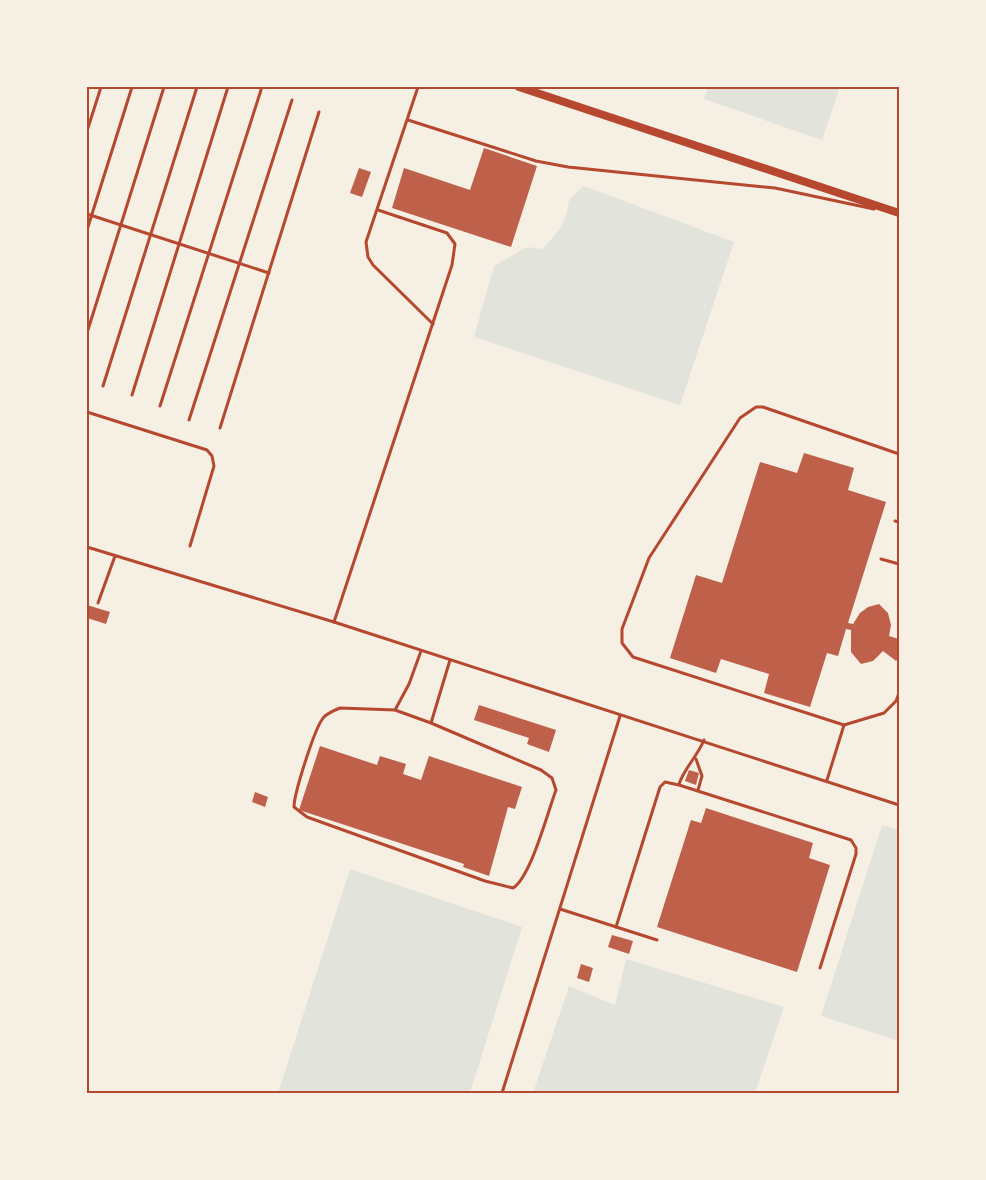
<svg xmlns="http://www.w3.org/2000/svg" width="986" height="1180" font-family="Arial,sans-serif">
	<rect width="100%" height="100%" fill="#f6efe4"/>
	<g fill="#e2e4dc">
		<polygon points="708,87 840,87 822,140 704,99"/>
		<path d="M 584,186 L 734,242 L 680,405 L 474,337 L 494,266 L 527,247 L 541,249 C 557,236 567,221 569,200 Z"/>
		<polygon points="882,825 899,830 899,1041 821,1016"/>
		<polygon points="350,869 522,927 470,1093 278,1093"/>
		<polygon points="626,959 784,1007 755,1093 533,1093 569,986 615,1005"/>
	</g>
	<g fill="#bf614a">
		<polygon points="484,148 537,166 511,247 392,208 404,168 470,190"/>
		<polygon points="359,168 371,172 362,197 350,193"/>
		<polygon points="804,453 854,468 848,490 886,502 848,623 853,624 860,613 868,607 879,604 888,613 891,625 889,636 899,639 899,657 896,661 883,651 873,661 861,664 851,652 851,630 846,629 838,656 827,653 810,707 764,693 769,674 721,659 716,673 670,658 696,575 722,583 760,462 797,473"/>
		<polygon points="87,605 110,612 106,624 87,618"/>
		<polygon points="479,705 556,730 549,752 527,744 529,738 474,720"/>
		<polygon points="320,746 377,765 380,756 406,764 403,774 421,780 429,756 522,787 515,809 508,807 489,876 463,867 464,864 299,810"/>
		<polygon points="689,770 699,773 696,785 685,781"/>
		<polygon points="255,792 268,797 265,807 252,802"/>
		<polygon points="706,808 813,843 809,858 830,865 797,972 657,927 691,820 701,823"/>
		<polygon points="612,935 633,941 629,954 608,947"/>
		<polygon points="581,964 593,968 589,982 577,978"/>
	</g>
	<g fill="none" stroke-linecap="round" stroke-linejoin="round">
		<g stroke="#b5482f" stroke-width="3">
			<polyline points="418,87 366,242 368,257 373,265 433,324"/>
			<polyline points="408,120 536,161 568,167 775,188 874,209"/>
			<polyline points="87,131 101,87"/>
			<polyline points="87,214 269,273"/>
			<polyline points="87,230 132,87"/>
			<polyline points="87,333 164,87"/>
			<polyline points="103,386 197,87"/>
			<polyline points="132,395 228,87"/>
			<polyline points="160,406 261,90"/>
			<polyline points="87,412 207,450 212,456 214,466 190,546"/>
			<polyline points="189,420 292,100"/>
			<polyline points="220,428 319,112"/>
			<polyline points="899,454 763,407 756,407 740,418 649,558 622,629 622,643 633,657 844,725 884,713 896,701 899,693"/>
			<polyline points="895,521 899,522"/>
			<polyline points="87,547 334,622 899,805"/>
			<polyline points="881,559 899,564"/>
			<polyline points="98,603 115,556"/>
			<polyline points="334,622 452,265 455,244 447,233 378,210"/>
			<polyline points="395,710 409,684 421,651"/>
			<path d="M 431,723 L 395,710 L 340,708 C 335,710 328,713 324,717 C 315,726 294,794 294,807 L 307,817 L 485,881 L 513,888 C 531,877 548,811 556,790 L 552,778 L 541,770 L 431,723 L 450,660"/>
			<polyline points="696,759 702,776 698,790"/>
			<polyline points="827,780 844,725"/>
			<path d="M 679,784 C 685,767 697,757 704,740"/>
			<polyline points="560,909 657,940"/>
			<polyline points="616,927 660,787 665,782 679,785 851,840 856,848 856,854 820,968"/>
			<polyline points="502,1093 620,716"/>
		</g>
		<polyline stroke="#b5482f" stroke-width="8" points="519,87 899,213"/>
	</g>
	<rect width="986" height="1180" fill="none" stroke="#f6efe4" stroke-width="177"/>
	<rect x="88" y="88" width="810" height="1004" fill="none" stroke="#b5482f" stroke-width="2"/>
</svg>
